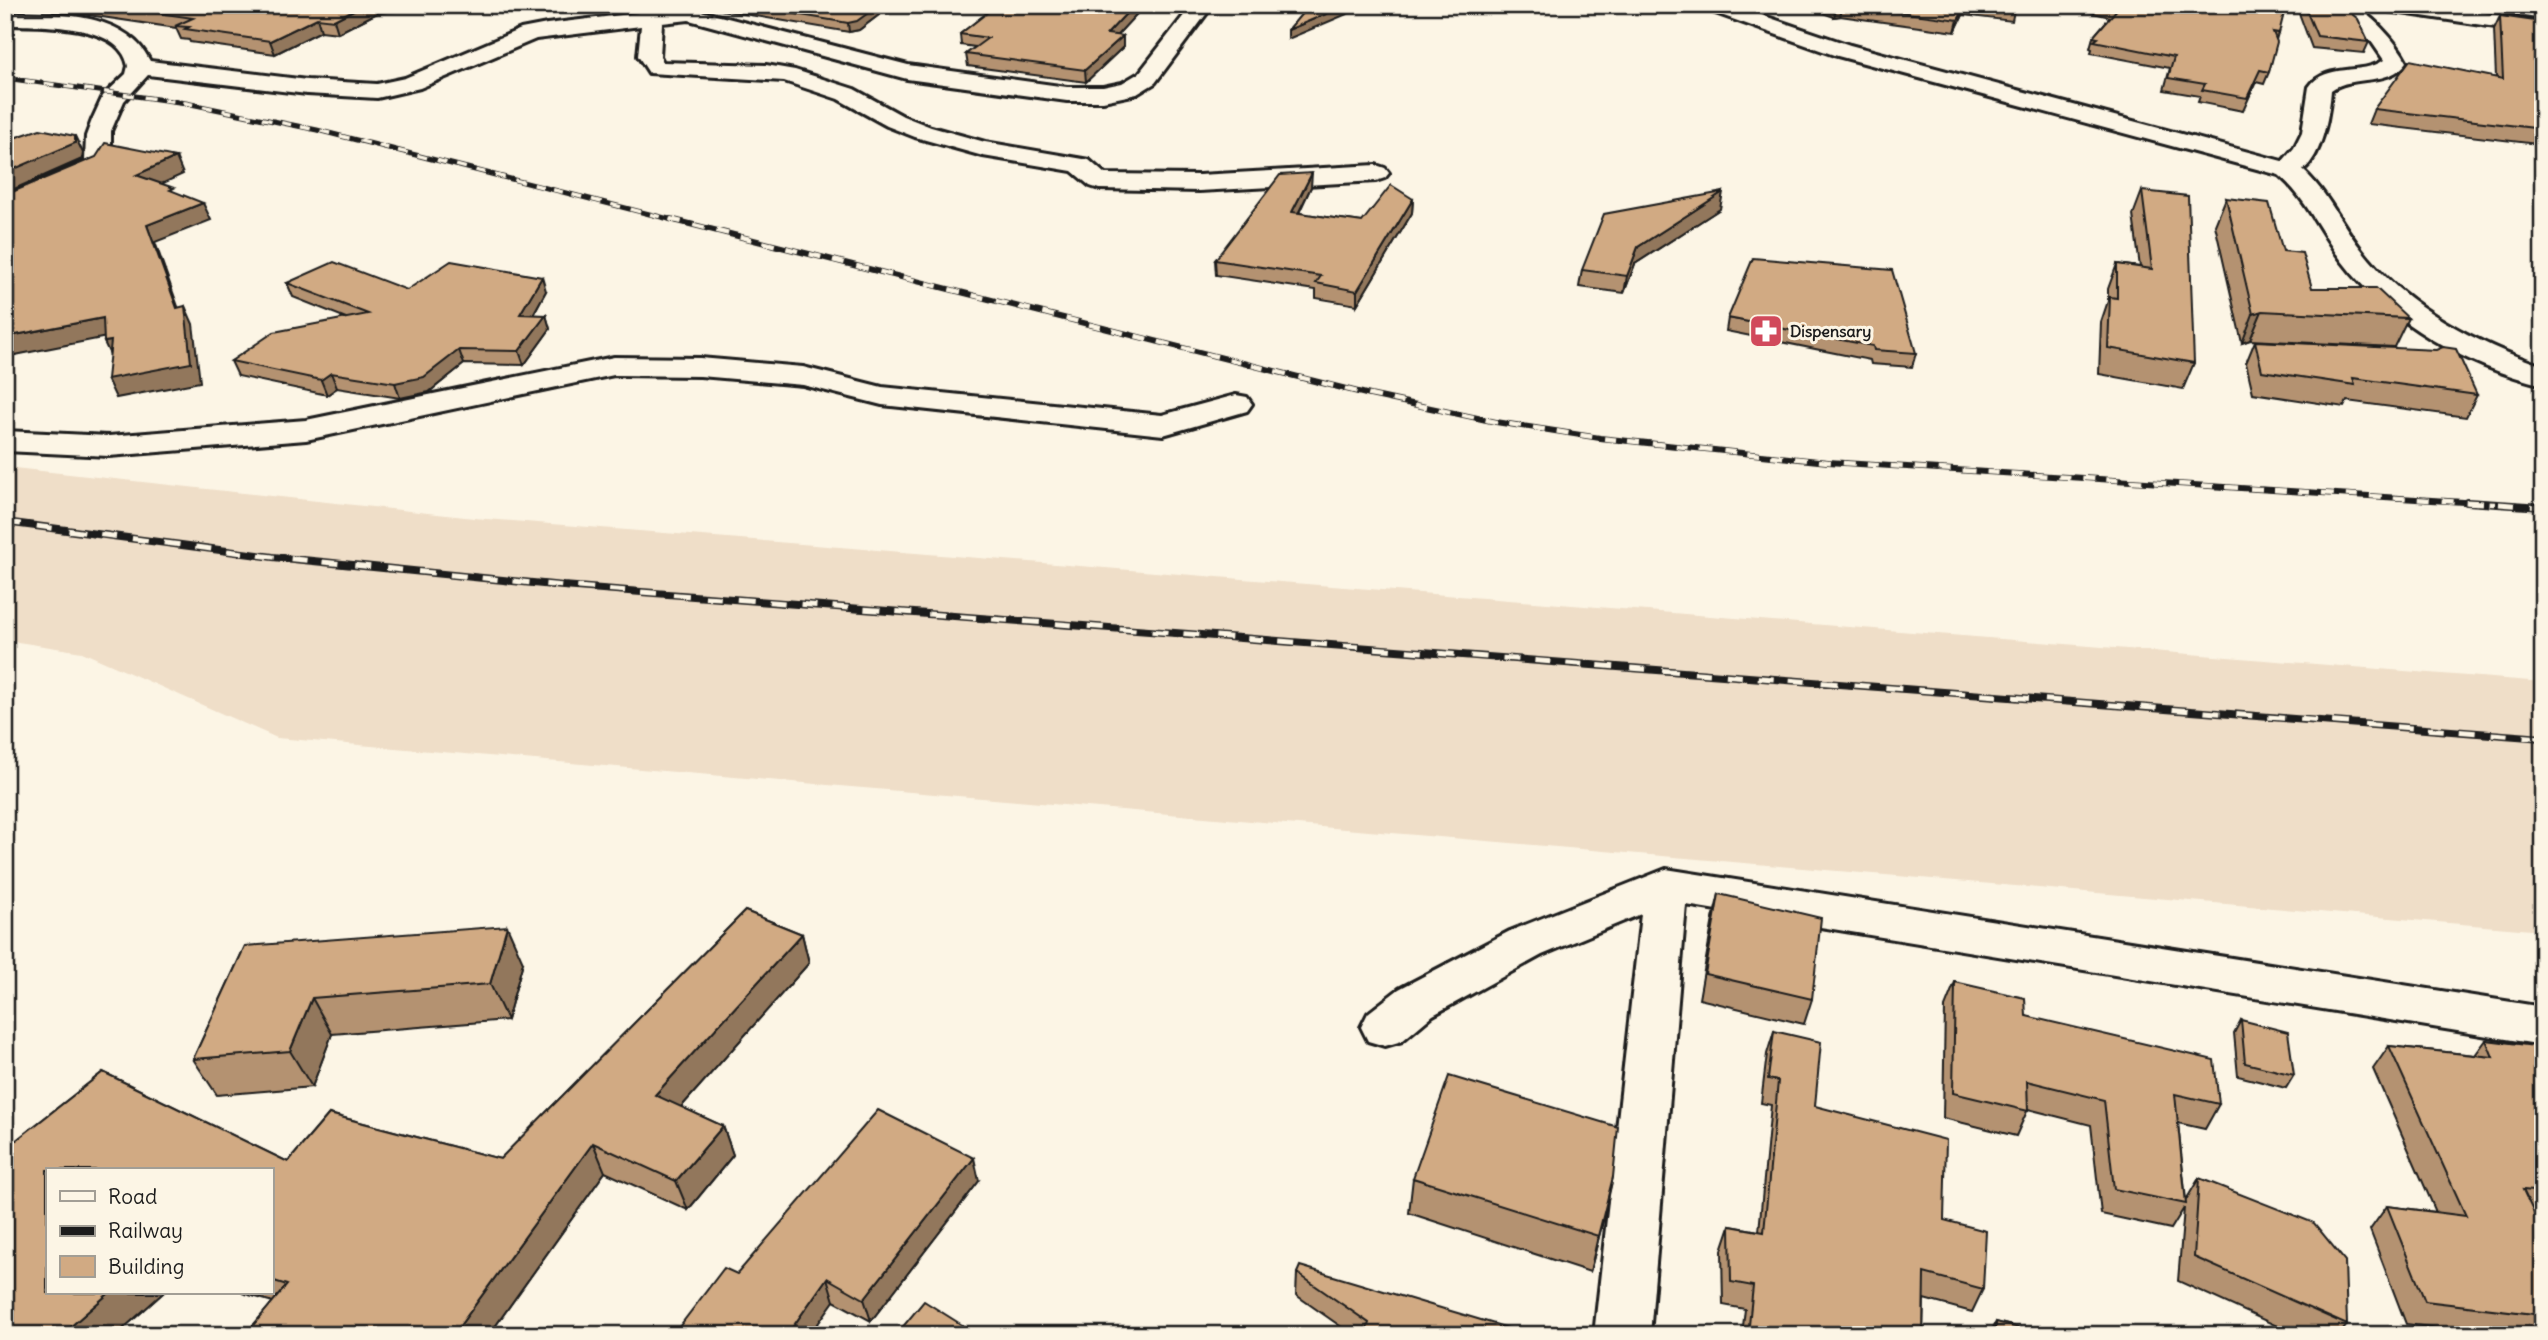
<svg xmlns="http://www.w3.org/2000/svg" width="2548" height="1340" font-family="Delius,sans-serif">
	<rect width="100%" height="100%" fill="#fcf5e5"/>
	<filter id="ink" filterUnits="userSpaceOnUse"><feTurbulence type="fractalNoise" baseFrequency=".0143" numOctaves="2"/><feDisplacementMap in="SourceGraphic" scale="14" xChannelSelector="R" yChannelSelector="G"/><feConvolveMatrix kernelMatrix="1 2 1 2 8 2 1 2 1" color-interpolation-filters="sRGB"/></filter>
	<g filter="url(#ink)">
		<polygon fill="#efdec8" points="5,467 474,518 2543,682 2543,931 277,738 82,652 5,640"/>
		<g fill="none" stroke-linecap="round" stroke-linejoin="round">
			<g stroke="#1c1c1c" stroke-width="6">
				<g id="street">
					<path d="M 633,5 L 653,5 L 657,11 L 689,8 L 908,65 L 1067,87 L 1103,87 L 1122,83 L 1139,73 L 1192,5 L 1213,5 L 1155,83 L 1137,94 L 1103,101 L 1067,101 L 907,79 L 689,20 L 662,23 L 660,56 L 663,62 L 766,65 L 795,70 L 854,89 L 903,116 L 931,127 L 985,142 L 1089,160 L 1105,174 L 1199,175 L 1376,165 L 1385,168 L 1389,173 L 1385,178 L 1376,181 L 1199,191 L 1099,189 L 1090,186 L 1072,171 L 983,156 L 915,137 L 887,126 L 838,99 L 784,81 L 649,73 L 638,56 L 641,26 L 536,39 L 420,88 L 377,98 L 307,94 L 148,75 L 124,101 L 111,131 L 111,157 L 103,171 L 5,214 L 5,196 L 85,161 L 86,136 L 92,120 L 103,96 L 126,74 L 128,66 C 120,22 38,26 5,25 L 5,13 C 53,14 125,10 150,61 L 307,80 L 377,84 L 405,78 L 521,29 L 547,24 L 638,13 Z"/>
					<path d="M 2325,5 C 2332,5 2340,4 2347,5 C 2369,9 2398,44 2407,62 C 2389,87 2354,74 2331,90 C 2329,117 2319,185 2279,175 L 2275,170 L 2294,148 L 2302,132 L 2309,87 C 2326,62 2362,76 2384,60 L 2371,41 Z"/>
					<polygon points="2378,5 2432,5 2543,22 2543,34 2388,11 2381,9"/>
					<polygon points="614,357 700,358 803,367 882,387 1162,415 1236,395 1247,397 1252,404 1247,411 1163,435 882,405 803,385 700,376 614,375 306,440 109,456 5,451 5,431 109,436 306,420"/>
					<polygon points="1666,869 2543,1007 2543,1045 1686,905 1650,1335 1594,1335 1641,914 1542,955 1433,1015 1402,1041 1385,1046 1368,1041 1361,1027 1368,1013 1399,989 1510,931"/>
				</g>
			</g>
			<g stroke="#1c1c1c" stroke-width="6">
				<path id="secondary" d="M 1701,5 L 1732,5 L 1850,45 L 2297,165 C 2326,188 2339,221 2361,249 C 2405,307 2476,343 2543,366 L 2543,385 C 2468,367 2389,323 2342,261 C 2320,232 2307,199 2279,175 L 1834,55 L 1704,9 Z"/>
			</g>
			<use href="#street" fill="#fcf5e5" fill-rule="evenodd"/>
			<use href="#secondary" fill="#fcf5e5" fill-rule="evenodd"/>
			<g stroke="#1c1c1c" stroke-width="5">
				<polyline id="rail-far2" points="5,78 186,103 317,130 677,221"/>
			</g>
			<g stroke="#1c1c1c" stroke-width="6">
				<polyline id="rail-far1" points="670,219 1370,395 1496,422 1600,438 1828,462 2495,504"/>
			</g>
			<g stroke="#1c1c1c" stroke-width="8">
				<g id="rail">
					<polyline points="2467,502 2543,507"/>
					<polyline points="5,522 273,557 563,586 2543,738"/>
				</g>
			</g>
			<use href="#rail-far2" stroke="#fcf5e5" stroke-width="3.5" stroke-dasharray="10" stroke-linecap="butt"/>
			<use href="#rail-far1" stroke="#fcf5e5" stroke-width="4.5" stroke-dasharray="12" stroke-linecap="butt"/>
			<use href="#rail" stroke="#fcf5e5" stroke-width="5" stroke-dasharray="16" stroke-linecap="butt"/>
		</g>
		<g fill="#b49271" stroke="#1c1c1c" stroke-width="2">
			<polygon points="21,5 457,5 377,13 338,33 321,31 275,54 190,42 189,40 181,39 176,28"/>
			<polygon points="691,5 892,5 859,30 849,32"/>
			<polygon points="997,5 1145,5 1117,35 1123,47 1086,82 968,66 966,54 975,47 961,45 960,34"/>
			<polygon points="1800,5 2015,5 2012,21 1963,15 1955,32 1840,16 1834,17"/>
			<polygon points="2061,5 2286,5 2276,40 2269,72 2264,84 2256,82 2243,111 2198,102 2200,96 2164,90 2170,68 2091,53 2092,49 2090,48 2093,37 2110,17"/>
			<polygon points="2296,5 2341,5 2369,42 2364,53 2312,48"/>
			<polygon points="2493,5 2519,5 2520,6 2516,15 2494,12"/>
			<polygon points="2500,16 2543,32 2543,132 2537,144 2368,124 2374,109 2496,78 2494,29"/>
			<polygon points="1311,187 1299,213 1362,222 1413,199 1412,213 1357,305 1316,298 1316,290 1216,275 1215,260"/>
			<polygon points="2142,191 2194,363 2183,389 2099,374 2101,322 2108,301 2108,289 2117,264 2140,267 2133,215"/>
			<polygon points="2226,198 2283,251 2312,288 2408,318 2394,347 2250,340 2242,343 2215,225"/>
			<polygon points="1720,209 1635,264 1624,293 1579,287 1582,270"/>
			<polygon points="287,283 407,290 546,291 533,315 546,315 550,329 524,365 464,364 429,392 400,398 337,388 327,395 238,376 231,361 346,318 293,297"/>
			<polygon points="1728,318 1916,353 1912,367 1871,364 1870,360 1726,331"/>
			<polygon points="2255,341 2477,395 2466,417 2347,401 2344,407 2253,393 2246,363"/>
			<polygon points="1719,894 1812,999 1804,1024 1699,999 1713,919"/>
			<polygon points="745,911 802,934 809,963 681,1107 723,1126 733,1155 688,1210 605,1172 489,1335 245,1335 273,1302 242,1293 271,1293 271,1170 47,1170 47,1293 163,1293 116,1335 5,1335 5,1149 103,1072 288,1162 329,1114 500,1159"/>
			<polygon points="245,946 523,962 507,1020 332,1034 312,1087 217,1095 193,1059"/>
			<polygon points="1955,982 2026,1016 2219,1104 2205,1129 2178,1123 2186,1200 2199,1178 2347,1325 2339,1335 2297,1335 2178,1281 2184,1208 2171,1229 2101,1214 2091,1125 2028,1109 2016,1136 1943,1118 1945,1007"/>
			<polygon points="2241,1020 2294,1075 2286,1088 2238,1076 2234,1033"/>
			<polygon points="1774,1031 1815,1106 1944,1220 1983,1289 1972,1312 1924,1299 1923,1335 1742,1335 1745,1309 1723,1305 1722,1250 1730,1226 1759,1231 1771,1105 1761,1103 1767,1054"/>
			<polygon points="2486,1040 2543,1047 2543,1218 2536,1217 2543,1232 2543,1335 2495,1335 2406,1324 2370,1230 2387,1206 2436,1212 2373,1069 2389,1046 2475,1055"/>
			<polygon points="1413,1178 1605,1213 1590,1272 1409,1213"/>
			<polygon points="979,1181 871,1321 834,1301 737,1274"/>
			<polygon points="1297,1273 1528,1335 1353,1335 1296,1295"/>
			<polygon points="1996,1322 2046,1335 1989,1335"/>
		</g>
		<g fill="#92775c" stroke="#1c1c1c" stroke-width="2">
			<polygon points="363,5 457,5 377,13 338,33 334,20"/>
			<polygon points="879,5 892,5 859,30 849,32 848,23"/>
			<polygon points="1134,5 1145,5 1108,45 1107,34"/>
			<polygon points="1347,5 1368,5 1288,39 1288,30"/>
			<polygon points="1843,5 1840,16 1834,17 1837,6"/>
			<polygon points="1966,5 1963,15 1955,32 1958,20"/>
			<polygon points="317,18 321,31 275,54 270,41"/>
			<polygon points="1123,36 1123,47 1086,82 1085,70"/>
			<polygon points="75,136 83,153 82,159 5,193 5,173"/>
			<polygon points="176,157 183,174 144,192 136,175"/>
			<polygon points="1312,173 1311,187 1292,226 1292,212"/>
			<polygon points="1723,192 1720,209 1635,264 1624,293 1627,276 1638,247"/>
			<polygon points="1413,199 1412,213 1357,305 1357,291"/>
			<polygon points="203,203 211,220 155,242 185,326 177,308 147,225"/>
			<polygon points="542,277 546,291 525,329 520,314"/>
			<polygon points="185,306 193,324 200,382 116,398 107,379"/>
			<polygon points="2262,311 2250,340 2242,343 2253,314"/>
			<polygon points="546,315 550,329 524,365 519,351"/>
			<polygon points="103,318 112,336 5,357 5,337"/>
			<polygon points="111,341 113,361 104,342"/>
			<polygon points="459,350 464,364 429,392 400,398 395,383"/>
			<polygon points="331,373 337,388 327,395 321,380"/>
			<polygon points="507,926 523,962 507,1020 490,984"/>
			<polygon points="802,934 809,963 666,1124 655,1095"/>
			<polygon points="312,998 332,1034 312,1087 290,1051"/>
			<polygon points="723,1126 733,1155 688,1210 676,1181"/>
			<polygon points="593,1143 605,1172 489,1335 463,1335 459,1327"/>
			<polygon points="974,1158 979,1181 871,1321 864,1299"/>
			<polygon points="1613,1177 1605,1213 1590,1272 1598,1236"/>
			<polygon points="827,1278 834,1301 810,1335 787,1335"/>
			<polygon points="109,1293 163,1293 116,1335 61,1335"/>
		</g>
		<g fill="#d1aa83" stroke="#1c1c1c" stroke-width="2">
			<polygon points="104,5 363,5 334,20 317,18 270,41 185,29 189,27 175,26 193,18"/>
			<polygon points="742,5 879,5 857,21 848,23"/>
			<polygon points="997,5 1134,5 1107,34 1123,36 1085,70 966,54 988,38 960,34"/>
			<polygon points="1309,5 1347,5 1288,30"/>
			<polygon points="1847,5 1966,5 1958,20"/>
			<polygon points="1977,5 2015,5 2015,10"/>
			<polygon points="2113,5 2286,5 2279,33 2273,32 2277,42 2269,72 2260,70 2247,98 2202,90 2205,84 2168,78 2174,57 2094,41 2098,38 2093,37 2119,7"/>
			<polygon points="2304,5 2341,5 2358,19 2369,42 2317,36"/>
			<polygon points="2500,16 2535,21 2543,32 2543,118 2538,117 2543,129 2374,109 2410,60 2503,79"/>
			<polygon points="40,129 75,136 75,143 5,173 5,141"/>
			<polygon points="105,143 176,157 136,175 174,188 170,190 203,203 147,225 177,308 185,306 191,363 107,379 111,341 104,342 103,318 5,337 5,195 96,157"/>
			<polygon points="1312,173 1292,212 1362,222 1391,185 1413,199 1357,291 1316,283 1321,276 1215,260 1280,175"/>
			<polygon points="2142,191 2188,196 2194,363 2108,348 2110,297 2117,298 2117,264 2152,269"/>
			<polygon points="1723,192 1638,247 1627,276 1582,270 1604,214"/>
			<polygon points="2226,198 2269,203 2283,251 2302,253 2312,288 2376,288 2408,318 2262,311 2253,314"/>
			<polygon points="1753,258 1892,270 1916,353 1874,350 1873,346 1728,318"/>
			<polygon points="451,261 542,277 520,314 546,315 519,351 459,350 424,377 395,383 331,373 321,380 231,361 274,332 368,314 287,283 334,262 407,290"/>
			<polygon points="2255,341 2436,350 2443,347 2456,349 2477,395 2353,378 2355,385 2262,371"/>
			<polygon points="1719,894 1821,918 1812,999 1705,974"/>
			<polygon points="745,911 802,934 655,1095 723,1126 676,1181 593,1143 459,1327 473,1335 245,1335 287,1285 271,1280 271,1170 47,1170 47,1293 109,1293 61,1335 5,1335 5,1149 103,1072 288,1162 329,1114 500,1159"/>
			<polygon points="507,926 490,984 312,998 290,1051 193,1059 245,946"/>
			<polygon points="1955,982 2025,998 2026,1016 2214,1060 2219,1104 2175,1094 2186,1204 2114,1189 2104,1100 2027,1081 2028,1111 1953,1093"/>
			<polygon points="2241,1020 2288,1032 2294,1075 2245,1063"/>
			<polygon points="1774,1031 1821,1042 1815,1106 1946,1140 1944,1220 1986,1231 1983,1289 1924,1273 1923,1335 1748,1335 1753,1286 1731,1282 1730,1226 1764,1232 1778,1081 1768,1079"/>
			<polygon points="2486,1040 2543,1047 2543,1192 2523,1190 2543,1232 2543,1315 2425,1301 2387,1206 2466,1216 2389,1046 2493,1057"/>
			<polygon points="1449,1076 1618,1127 1613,1177 1598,1236 1413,1178"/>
			<polygon points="878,1110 974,1158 864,1299 827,1278 787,1335 673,1335 724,1268 737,1274"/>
			<polygon points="2199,1178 2314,1223 2345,1261 2347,1325 2194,1257"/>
			<polygon points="1300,1266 1528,1334 1527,1335 1365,1335 1369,1323 1297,1273"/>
			<polygon points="924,1301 978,1335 896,1335"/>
			<polygon points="1996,1322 2046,1335 1996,1335"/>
		</g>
	</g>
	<defs>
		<g id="pharmacy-square" transform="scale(1.75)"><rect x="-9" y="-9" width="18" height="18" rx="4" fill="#d1495b" stroke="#fcf5e5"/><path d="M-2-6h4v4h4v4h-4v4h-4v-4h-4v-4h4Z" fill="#fff"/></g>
	</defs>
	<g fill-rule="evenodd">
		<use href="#pharmacy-square" x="1766" y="331"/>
	</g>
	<g text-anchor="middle" stroke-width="6" stroke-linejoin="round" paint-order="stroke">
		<g font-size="16" font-weight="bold" fill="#1c1c1c" stroke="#fcf5e5" text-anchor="start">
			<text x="1790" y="337">Dispensary</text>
		</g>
	</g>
	<rect width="2548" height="1340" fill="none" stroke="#fcf5e5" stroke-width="28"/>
	<rect x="14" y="14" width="2520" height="1312" fill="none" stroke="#1c1c1c" stroke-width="2.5" filter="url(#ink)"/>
	<rect x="46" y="1168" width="228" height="126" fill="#fcf5e5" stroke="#a29e95" stroke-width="2"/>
	<rect x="60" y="1191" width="35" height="10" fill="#fcf5e5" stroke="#a29e95" stroke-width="2"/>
	<text x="108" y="1204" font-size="21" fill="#1c1c1c">Road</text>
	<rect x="60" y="1226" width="35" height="10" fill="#1c1c1c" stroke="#a29e95" stroke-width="2"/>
	<text x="108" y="1238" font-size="21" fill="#1c1c1c">Railway</text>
	<rect x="60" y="1256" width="35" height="21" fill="#d1aa83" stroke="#a29e95" stroke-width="2"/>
	<text x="108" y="1274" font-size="21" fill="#1c1c1c">Building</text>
</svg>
